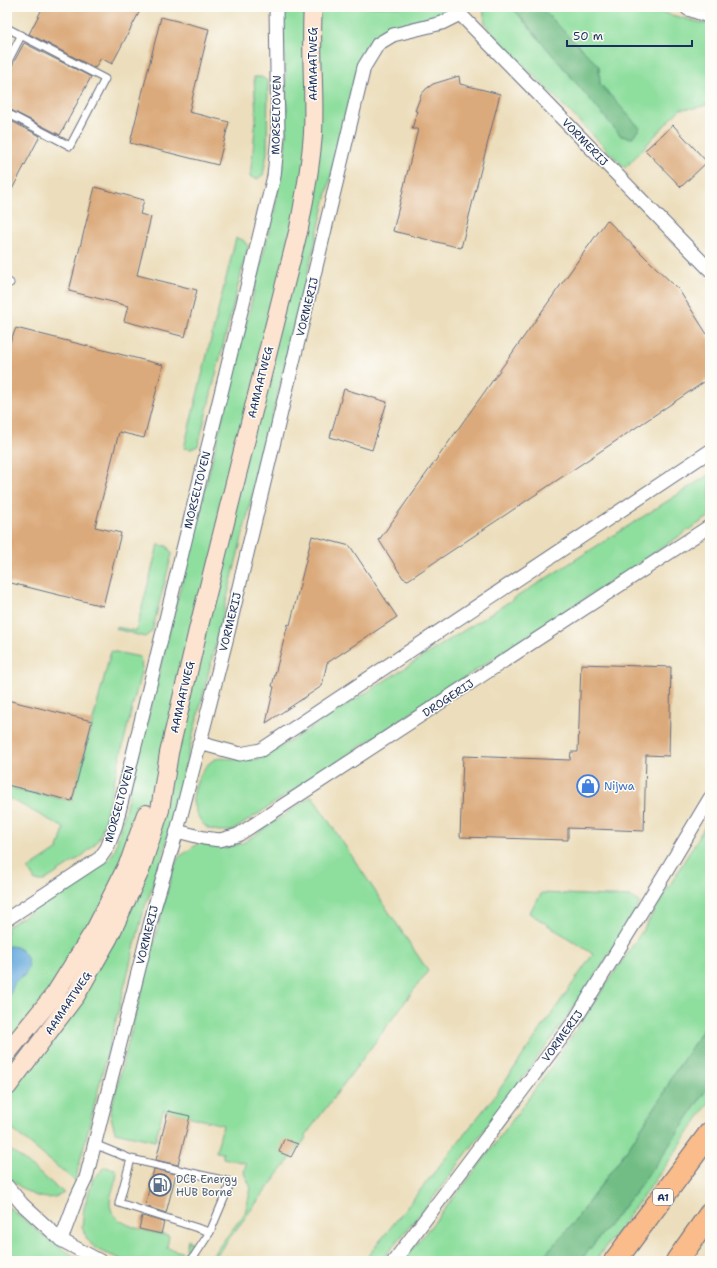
<svg xmlns="http://www.w3.org/2000/svg" width="717" height="1268" font-family="'Shantell Sans',sans-serif">
	<rect width="100%" height="100%" fill="#fdfcf7"/>
	<filter id="ink" filterUnits="userSpaceOnUse"><feTurbulence type="fractalNoise" baseFrequency=".025" numOctaves="2"/><feDisplacementMap in="SourceGraphic" scale="8" xChannelSelector="R" yChannelSelector="G"/><feConvolveMatrix kernelMatrix="1 2 1 2 8 2 1 2 1" color-interpolation-filters="sRGB"/></filter>
	<filter id="wash" filterUnits="userSpaceOnUse"><feTurbulence type="fractalNoise" baseFrequency=".012" numOctaves="4" result="noise"/><feDisplacementMap in="SourceGraphic" scale="16" xChannelSelector="R" yChannelSelector="G"/><feGaussianBlur stdDeviation="0.9" result="paint"/><feColorMatrix in="noise" values="0 0 0 0 0 0 0 0 0 0 0 0 0 0 0 0 0 1.4 0 .05"/><feComposite in="paint" operator="in"/></filter>
	<g filter="url(#wash)">
		<rect width="100%" height="100%" fill="#ecdebc"/>
		<g fill="#8ede9e" stroke="#54867e">
			<polygon points="284,7 452,7 435,16 391,27 368,43 363,54 354,81 314,247 160,868 144,909 75,1181 7,1125 7,927 101,866 110,858 115,850 275,207 285,153 287,104 282,14"/>
			<polygon points="483,7 512,7 621,136 632,138 639,128 600,84 599,66 540,7 641,7 710,25 710,104 695,108 680,109 625,168 491,32 485,23"/>
			<polygon points="254,77 261,77 268,81 267,154 263,175 257,179 250,177 253,151 256,117"/>
			<polygon points="236,238 243,240 248,246 198,446 191,449 184,448"/>
			<path d="M 710,474 L 710,516 L 232,831 C 223,831 212,832 205,826 C 199,820 194,809 193,801 C 193,788 202,764 216,759 C 222,757 239,760 246,760 C 253,760 259,758 265,757 Z"/>
			<polygon points="158,545 167,546 172,554 152,631 145,637 116,629 116,627 136,631"/>
			<polygon points="111,651 140,657 142,668 103,826 99,838 94,845 81,857 44,881 35,881 28,869 58,849 64,828 7,797 7,787 72,801"/>
			<polygon points="312,796 428,971 305,1136 306,1138 212,1261 208,1261 245,1213 251,1188 244,1173 246,1163 223,1158 223,1153 216,1152 223,1125 163,1110 155,1141 115,1132 110,1113 173,869 179,857 199,843 225,848 243,843"/>
			<polygon points="710,818 710,1019 673,1075 663,1095 628,1148 574,1222 539,1261 403,1261 475,1171 549,1070 643,930"/>
			<polygon points="542,893 631,897 640,903 595,977 547,1045 482,1133 430,1202 381,1261 364,1261 497,1093 593,954 529,913"/>
			<polygon points="710,1084 710,1101 667,1164 595,1261 580,1261 635,1193 666,1150"/>
			<path d="M 7,1147 L 64,1193 C 42,1206 23,1190 7,1176 Z"/>
			<path d="M 105,1167 L 115,1169 L 117,1171 C 117,1181 111,1191 110,1201 C 108,1227 151,1231 169,1236 L 167,1248 L 185,1253 L 188,1239 L 190,1241 L 192,1247 L 182,1261 L 125,1261 L 96,1249 L 87,1239 L 82,1227 L 84,1208 L 93,1179 Z"/>
			<polygon points="7,1206 52,1242 82,1261 7,1261"/>
		</g>
		<g fill="#72bd85" stroke="#467672">
			<polygon points="512,7 540,7 599,66 600,84 640,128 632,138 621,136"/>
			<polygon points="710,1019 710,1084 666,1150 635,1193 580,1261 539,1261 574,1222 628,1148 663,1095 673,1075"/>
		</g>
		<path fill="#6aacde" stroke="#426e9e" d="M 9,946 C 23,946 33,961 26,973 C 23,978 17,979 14,984 C 12,989 11,994 7,998 L 7,948 Z"/>
		<g id="blocks">
			<g fill="#dbaa7c">
				<polygon points="43,7 142,7 112,64 101,58 95,68 29,34"/>
				<polygon points="161,17 209,29 189,112 229,122 218,165 130,143"/>
				<polygon points="24,43 91,77 60,135 7,108 7,75"/>
				<polygon points="459,76 460,84 500,94 461,248 393,231 418,129 412,129 417,111 415,111 421,95 426,89 433,84"/>
				<polygon points="7,119 40,136 7,199"/>
				<polygon points="673,125 707,162 681,187 645,150"/>
				<polygon points="95,187 144,200 140,214 151,217 137,275 197,290 185,337 124,321 128,306 69,291"/>
				<polygon points="607,220 679,290 710,339 710,378 408,580 403,578 379,540"/>
				<polygon points="16,328 163,365 144,438 119,432 95,527 121,533 103,606 7,582 7,349"/>
				<polygon points="344,389 387,402 372,450 330,437"/>
				<polygon points="312,536 350,546 397,617 327,663 322,686 266,723 274,687 272,686 288,624 290,625"/>
				<polygon points="581,664 671,667 669,756 646,755 644,831 568,828 568,840 460,837 463,756 570,760 571,752 578,752"/>
				<polygon points="7,700 92,721 72,801 7,785"/>
				<polygon points="168,1111 190,1116 178,1165 156,1160"/>
				<polygon points="284,1139 298,1144 291,1157 279,1152"/>
				<polygon points="154,1169 176,1174 166,1213 145,1206"/>
				<polygon points="142,1216 164,1222 161,1234 139,1229"/>
			</g>
		</g>
	</g>
	<g filter="url(#ink)">
		<use href="#blocks" fill-opacity="0" stroke="#646c7f" stroke-width="1"/>
		<g fill="none" stroke-linecap="round" stroke-linejoin="round">
			<g stroke="#646c7f" stroke-width="9">
				<g id="lane">
					<polyline points="7,28 105,79 70,146 7,113"/>
					<polyline points="7,63 21,36"/>
					<polyline points="7,281 10,283"/>
					<polyline points="94,1144 131,1159 231,1182 210,1232 191,1261"/>
					<polyline points="131,1159 119,1203 210,1232"/>
				</g>
			</g>
			<g stroke="#646c7f" stroke-width="15">
				<g id="street">
					<polyline points="688,7 688,9 710,17"/>
					<polyline points="199,743 240,754 261,750 710,451"/>
					<polyline points="177,831 204,838 220,840 238,835 710,526"/>
					<polyline points="7,919 100,858 107,848 115,828 274,176 278,136 276,7"/>
					<polyline points="7,1186 22,1204 61,1240 100,1261"/>
					<polyline points="61,1240 77,1197 86,1178 155,905 177,831 226,641 364,67 378,44 393,35 442,23 460,14 710,270"/>
					<polyline points="394,1261 575,1020 667,870 710,798"/>
				</g>
			</g>
			<g stroke="#646c7f" stroke-width="20">
				<g id="secondary">
					<polyline points="7,1053 55,994 96,928 130,860 146,814"/>
					<path d="M 7,1087 L 76,995 L 109,937 L 140,871 L 160,810 L 169,753 L 198,630 L 299,228 C 305,196 311,165 313,133 C 315,91 310,49 313,7"/>
				</g>
			</g>
			<g stroke="#646c7f" stroke-width="24">
				<g id="highway">
					<polyline points="615,1261 710,1133"/>
					<polyline points="677,1261 710,1214"/>
				</g>
			</g>
			<use href="#lane" stroke="#fff" stroke-width="7"/>
			<use href="#street" stroke="#fff" stroke-width="13"/>
			<use href="#secondary" stroke="#fde4d0" stroke-width="18"/>
			<use href="#highway" stroke="#f9bc8a" stroke-width="22"/>
		</g>
	</g>
	<defs>
		<g id="shop-ring" transform="scale(1.15)"><circle r="9.5" fill="#fdfcf7" stroke="#3f7fe0" stroke-width="1.5"/><path d="M-5-2.5h2.3a2.7 3.5 0 0 1 5.4 0H5L5.5 6h-11ZM-1.5-2.5h3a1.5 2.3 0 0 0-3 0Z" fill="#3f7fe0"/></g>
		<g id="fuel-ring" transform="scale(1.15)"><circle r="9.5" fill="#fdfcf7" stroke="#5c6f8a" stroke-width="1.5"/><path d="M-5.5-6h7V0h2V4h1.3V-2.5L3-4.5l.8-.8L6-3V5H2.5V1h-1V6h-7ZM-4.2-4.7v3.2H.2V-4.7Z" fill="#5c6f8a"/></g>
	</defs>
	<g fill-rule="evenodd">
		<use href="#shop-ring" x="588" y="786"/>
		<use href="#fuel-ring" x="160" y="1185"/>
	</g>
	<g text-anchor="middle" stroke-width="3" stroke-linejoin="round" paint-order="stroke">
		<rect fill="#fdfcf7" stroke="#5f6c8c" stroke-width="1" x="653" y="1189" width="20" height="16" rx="3"/>
		<g font-size="10" font-weight="bold" fill="#1b2f5e">
			<text x="663" y="1201">A1</text>
		</g>
		<g font-size="11" fill="#1b2f5e" stroke="#fdfcf7">
			<text transform="translate(313 64) rotate(-90)" y="4">AAMAATWEG</text>
			<text transform="translate(276 115) rotate(-89)" y="4">MORSELTOVEN</text>
			<text transform="translate(585 142) rotate(46)" y="4">VORMERIJ</text>
			<text transform="translate(307 307) rotate(-76)" y="4">VORMERIJ</text>
			<text transform="translate(260 382) rotate(-76)" y="4">AAMAATWEG</text>
			<text transform="translate(197 490) rotate(-76)" y="4">MORSELTOVEN</text>
			<text transform="translate(230 622) rotate(-76)" y="4">VORMERIJ</text>
			<text transform="translate(182 697) rotate(-77)" y="4">AAMAATWEG</text>
			<text transform="translate(448 698) rotate(-33)" y="4">DROGERIJ</text>
			<text transform="translate(119 804) rotate(-74)" y="4">MORSELTOVEN</text>
			<text transform="translate(147 935) rotate(-76)" y="4">VORMERIJ</text>
			<text transform="translate(68 1003) rotate(-56)" y="4">AAMAATWEG</text>
			<text transform="translate(562 1036) rotate(-54)" y="4">VORMERIJ</text>
		</g>
		<g font-size="11" fill="#366cbe" stroke="#fdfcf7" text-anchor="start">
			<text x="604" y="790">Nijwa</text>
		</g>
		<g font-size="11" fill="#4e5e75" stroke="#fdfcf7" text-anchor="start">
			<text x="176" y="1183">DCB Energy<tspan x="176" dy="13">HUB Borne</tspan></text>
		</g>
	</g>
	<rect width="717" height="1268" fill="none" stroke="#fdfcf7" stroke-width="24"/>
	<path d="M567 40v6h125v-6" fill="none" stroke="#1b2f5e" stroke-width="2"/>
	<text x="573" y="40" font-size="12" fill="#1b2f5e" stroke="#fdfcf7" stroke-width="3" paint-order="stroke">50 m</text>
</svg>
